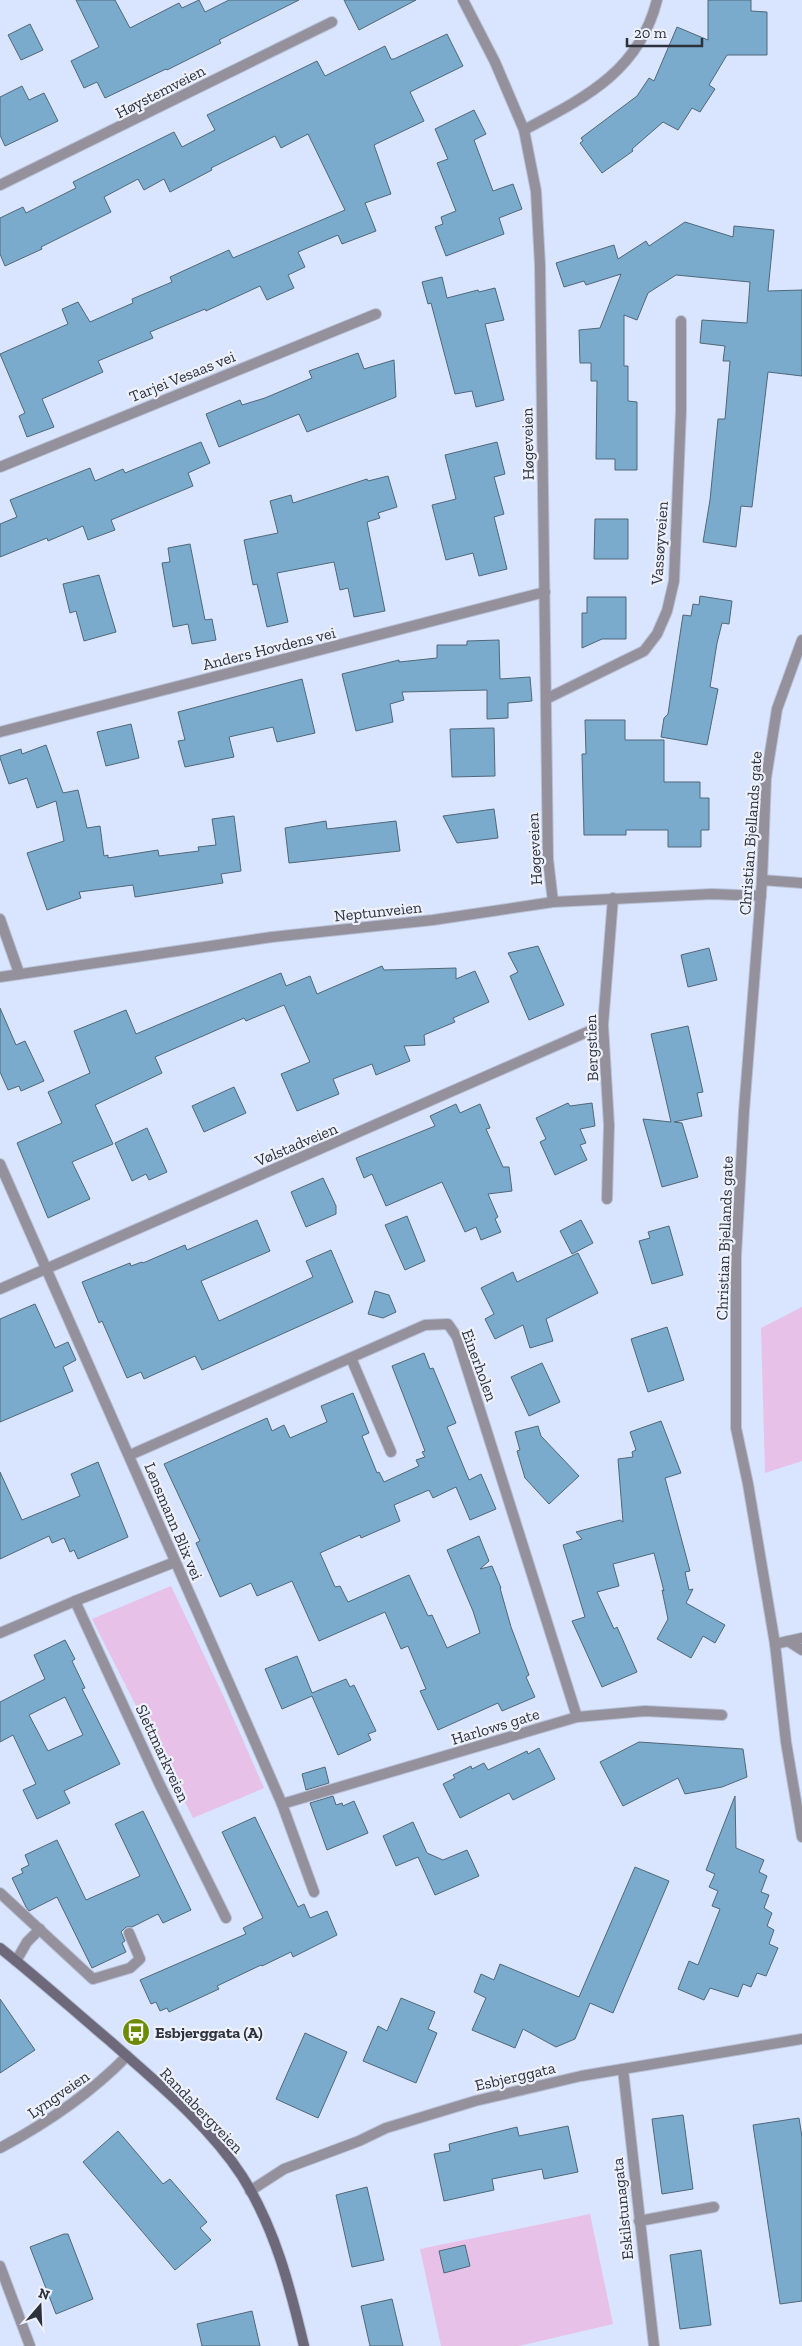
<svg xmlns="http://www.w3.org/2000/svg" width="802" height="2346" font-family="'Zilla Slab',serif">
	<rect width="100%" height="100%" fill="#d9e4fe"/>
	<g fill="#e7c1e8">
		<polygon points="802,1307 802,1461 765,1473 761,1328"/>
		<polygon points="171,1586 223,1695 264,1788 193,1818 92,1619"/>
		<polygon points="590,2214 613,2324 519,2346 441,2346 420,2249"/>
	</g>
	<g fill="#7aabcd" stroke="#506878" fill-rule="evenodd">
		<polygon points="76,0 115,0 130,28 179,3 182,8 199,0 205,12 229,0 299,0 219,40 221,43 167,70 166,69 105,98 97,82 84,88 71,61 99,47"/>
		<polygon points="344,0 416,0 359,30"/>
		<polygon points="708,0 751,0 751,11 767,12 767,55 727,55 709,85 715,89 700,112 692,108 678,130 663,122 632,149 633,151 602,173 580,143 583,141 581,138 637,96 649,78 654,81 677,27 708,40"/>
		<polygon points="30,24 43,50 21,60 8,35"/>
		<polygon points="447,34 463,66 410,92 424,121 374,145 391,194 365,203 376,231 342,244 338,235 298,252 305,267 288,275 294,288 267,300 260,286 206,311 205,309 150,332 153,338 98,361 103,372 42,399 54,427 27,437 19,416 25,413 0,354 68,324 62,309 78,302 90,322 133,303 132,299 172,282 170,277 229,250 233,258 345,210 308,134 281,148 275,136 211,168 212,170 170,192 164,179 144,190 138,179 104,197 111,212 41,247 42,249 5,266 0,254 0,218 23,207 26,213 76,188 73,182 174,132 182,147 215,130 207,115 317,61 325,76 385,46 391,59 394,59"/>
		<polygon points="22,86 29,100 44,93 58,121 5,146 0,135 0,97"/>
		<polygon points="474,110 486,134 474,140 493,191 513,184 522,209 499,218 504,234 446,256 435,227 443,224 441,217 456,211 437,163 448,159 435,129"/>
		<polygon points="685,222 733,237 734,226 774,230 768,291 802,290 802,376 768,372 752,507 741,506 736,547 703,542 710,500 718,419 725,419 730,361 723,361 725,346 700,343 702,320 747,323 750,282 676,275 648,293 637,320 624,315 624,366 628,366 628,401 637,402 637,470 615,470 615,459 596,459 597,381 591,381 591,363 580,363 579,330 600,328 621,274 586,285 584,281 564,287 556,263 614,245 618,259 646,241 649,246"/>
		<polygon points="442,277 447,298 478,290 479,292 495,288 504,320 485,324 504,400 476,407 472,391 455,394 431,303 428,304 422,282"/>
		<polygon points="358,353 364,369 394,360 396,397 307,432 299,414 219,447 206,414 240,400 242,405 265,398 312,378 309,371"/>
		<polygon points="201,442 210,463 188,473 193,486 111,520 115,530 88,540 83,526 48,541 47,538 0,557 0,524 17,517 10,500 90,468 95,481 123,469 125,473"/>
		<polygon points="497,442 505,474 494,477 504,514 494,517 507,569 479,576 473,553 446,560 432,505 456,499 445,455"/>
		<polygon points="388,476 397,507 378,513 380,518 367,522 385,611 354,617 348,588 340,590 334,562 277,573 288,622 267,627 257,584 253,585 244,540 278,533 270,501 291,495 293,503 367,479 368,481"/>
		<polygon points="595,519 628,519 628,559 594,559"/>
		<polygon points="190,544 205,620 212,619 216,640 192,644 188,624 173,627 162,563 170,562 168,548"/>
		<polygon points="99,575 116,632 84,641 76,611 70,613 63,584"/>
		<polygon points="700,596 732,601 729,624 722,623 717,643 710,687 718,689 707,745 661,737 664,718 668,714 683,615 691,616 693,604 699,605"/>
		<polygon points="587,597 626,597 626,639 602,639 582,648 582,613 587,613"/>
		<polygon points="499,640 500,679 530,677 532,701 508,703 508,718 487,719 487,690 402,692 404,700 390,704 393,722 356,731 342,674 399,660 399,662 437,658 437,645 467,645 467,641"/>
		<polygon points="302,679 315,733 277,742 273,727 229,737 234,757 185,767 178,741 185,740 178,712"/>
		<polygon points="585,720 625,720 625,740 664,740 664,782 700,782 700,798 709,798 709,830 701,830 701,847 668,847 668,830 626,830 626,835 584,835 582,754 586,754"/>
		<polygon points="131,724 139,758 106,766 97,732"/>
		<polygon points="494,728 495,776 452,777 450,729"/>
		<polygon points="46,745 63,793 78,790 87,828 100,826 104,856 108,855 108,858 158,850 159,856 199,851 198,847 216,845 212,819 234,816 241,871 221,874 223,883 135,897 133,885 79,892 81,898 47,910 27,853 64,841 56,801 37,808 27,778 9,784 0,758 0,756 21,749 22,754"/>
		<polygon points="494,809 498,838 457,843 443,816"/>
		<polygon points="326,821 327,829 396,821 400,851 289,863 285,828"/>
		<polygon points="538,946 564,1005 529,1020 510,976 518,972 508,953"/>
		<polygon points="709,948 717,980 688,987 681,955"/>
		<polygon points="382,966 384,970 456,968 456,979 475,971 489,1002 453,1018 455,1022 424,1035 425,1045 404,1046 410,1061 376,1075 372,1064 333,1079 339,1094 297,1111 281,1074 310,1062 284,1005 246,1021 244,1018 155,1057 162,1073 95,1105 113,1144 72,1162 90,1199 48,1218 17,1143 62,1123 48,1092 90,1073 74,1031 126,1010 136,1034 281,973 286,986 310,976 317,994"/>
		<polygon points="0,1008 16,1045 25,1041 44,1081 21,1091 19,1086 8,1090 0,1072"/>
		<polygon points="688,1026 703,1092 697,1093 702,1116 674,1122 682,1123 698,1177 662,1187 643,1119 671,1122 651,1034"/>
		<polygon points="234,1087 246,1113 204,1132 192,1106"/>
		<polygon points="568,1103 570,1106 592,1103 595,1126 580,1129 586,1143 580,1145 587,1160 555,1175 540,1142 546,1139 536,1118"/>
		<polygon points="456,1104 460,1113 480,1104 490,1128 486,1129 503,1167 509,1167 512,1191 488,1194 498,1217 495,1219 501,1232 481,1240 476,1227 465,1232 442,1182 386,1206 372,1174 364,1178 356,1158 435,1126 430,1116"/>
		<polygon points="147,1128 167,1172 149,1180 146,1174 132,1181 115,1143"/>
		<polygon points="323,1178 336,1206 336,1214 306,1227 291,1192"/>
		<polygon points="407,1216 425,1261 405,1270 385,1225"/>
		<polygon points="257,1220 270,1251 201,1281 219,1321 313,1277 306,1261 331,1250 353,1302 202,1370 195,1356 144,1379 141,1372 127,1378 102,1321 99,1323 82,1282 130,1263 131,1266 142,1262 143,1263 185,1245 187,1250"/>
		<polygon points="581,1220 593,1243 572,1254 560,1231"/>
		<polygon points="669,1226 683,1275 652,1284 639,1241 650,1238 648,1232"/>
		<polygon points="578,1253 598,1293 546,1319 553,1341 530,1348 523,1325 495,1339 485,1319 494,1314 481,1288 513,1272 517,1282"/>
		<polygon points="375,1291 389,1295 396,1312 383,1318 368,1314"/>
		<polygon points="35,1304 55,1348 68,1342 76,1360 63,1367 73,1391 0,1422 0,1319"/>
		<polygon points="667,1327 684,1380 648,1392 631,1339"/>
		<polygon points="424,1353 430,1369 433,1368 456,1423 447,1427 469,1480 481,1474 496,1509 470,1520 456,1487 433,1498 429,1490 394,1505 400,1521 361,1538 360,1535 320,1553 335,1587 340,1586 348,1602 409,1575 428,1616 432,1615 447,1648 480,1633 473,1611 447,1550 479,1536 489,1561 480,1569 492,1566 501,1588 500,1588 511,1627 529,1675 526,1677 535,1697 502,1711 498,1703 438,1730 420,1691 426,1689 408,1646 401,1649 385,1612 319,1641 292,1581 257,1596 251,1583 220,1597 196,1543 200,1541 164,1464 267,1418 272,1431 284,1425 290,1438 327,1422 321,1406 353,1393 369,1433 362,1436 377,1473 379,1472 384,1482 419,1466 416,1460 425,1457 422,1452 425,1451 392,1366"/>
		<polygon points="542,1363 560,1402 529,1416 511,1377"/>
		<polygon points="661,1421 681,1473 665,1478 690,1571 685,1572 689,1590 693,1589 686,1603 725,1625 715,1643 703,1636 691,1658 657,1639 668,1619 662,1590 664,1591 654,1553 613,1564 619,1586 597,1592 614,1629 617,1627 637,1672 602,1687 572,1621 585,1617 563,1545 582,1539 576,1532 620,1520 623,1522 618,1459 633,1457 632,1452 636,1450 630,1432"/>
		<polygon points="538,1426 541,1436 579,1476 549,1504 525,1478 517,1451 520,1450 515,1432"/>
		<polygon points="98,1462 128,1537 78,1559 74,1550 70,1552 64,1538 52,1543 49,1536 0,1559 0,1472 22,1520 80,1496 71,1474"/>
		<path d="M 65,1640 L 75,1659 L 72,1661 L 85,1688 L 82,1689 L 120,1764 L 64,1791 L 70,1803 L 37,1819 L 23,1790 L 36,1784 L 13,1735 L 0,1742 L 0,1702 L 45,1679 L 34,1655 ZM 65,1697 L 83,1735 L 48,1751 L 29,1715 Z"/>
		<polygon points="297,1656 312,1693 346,1679 350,1687 354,1685 376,1731 368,1734 371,1740 338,1755 312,1696 282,1709 265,1669"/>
		<polygon points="639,1742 743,1749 747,1777 722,1787 685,1794 678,1778 623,1806 600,1762"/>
		<polygon points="539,1748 555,1779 513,1800 509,1793 460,1818 443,1784 455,1778 453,1775 471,1766 472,1769 484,1763 488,1770 527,1751 528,1754"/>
		<polygon points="325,1767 329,1783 306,1790 302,1774"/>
		<polygon points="333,1796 336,1805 342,1803 343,1806 354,1801 368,1833 327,1850 310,1803"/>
		<polygon points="735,1796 736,1848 764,1860 759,1872 767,1876 761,1892 769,1895 764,1908 772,1913 767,1926 774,1930 769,1944 778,1948 766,1976 757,1973 751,1987 743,1984 738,1997 710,1988 704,2000 678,1989 689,1961 698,1965 720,1909 712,1906 718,1891 709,1887 715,1874 706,1870"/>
		<polygon points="143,1811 191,1910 163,1923 158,1914 132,1927 126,1927 121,1932 125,1941 122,1943 126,1952 92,1968 57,1897 29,1911 26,1907 12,1878 23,1873 21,1869 29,1865 25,1855 57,1840 86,1900 140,1876 115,1824"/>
		<polygon points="255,1817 298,1907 304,1904 310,1918 327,1911 337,1935 293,1957 291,1952 262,1966 261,1965 217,1986 219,1989 169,2012 167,2008 160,2011 156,2002 151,2004 140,1980 246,1934 243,1928 263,1918 222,1832"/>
		<polygon points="413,1822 427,1853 443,1860 467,1850 479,1876 435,1895 418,1857 396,1866 383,1836"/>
		<polygon points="635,1867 669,1881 613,2013 590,2003 575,2039 556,2047 523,2029 515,2048 472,2030 486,1998 474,1992 481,1974 494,1980 500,1964 579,1997"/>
		<polygon points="401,1998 435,2012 428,2029 437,2033 416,2083 363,2061 378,2026 387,2031"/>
		<polygon points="0,1999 35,2050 0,2073"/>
		<polygon points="305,2033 347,2052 318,2118 276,2099"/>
		<polygon points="683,2115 693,2189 662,2194 652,2119"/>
		<polygon points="799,2118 802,2137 802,2301 780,2304 753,2125"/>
		<polygon points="568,2126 578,2172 544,2179 542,2169 492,2179 494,2190 444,2201 434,2154 450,2151 449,2144 517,2127 519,2136"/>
		<polygon points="118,2131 163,2184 170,2179 207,2222 200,2228 211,2240 175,2270 83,2162"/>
		<polygon points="367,2187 384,2260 352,2267 336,2195"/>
		<polygon points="64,2234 68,2234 93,2299 56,2314 30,2247"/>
		<polygon points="465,2245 470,2266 444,2273 439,2251"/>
		<polygon points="701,2250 711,2325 680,2329 670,2255"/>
		<polygon points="392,2299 403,2346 370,2346 361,2306"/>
		<polygon points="252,2311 260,2346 202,2346 197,2324"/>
	</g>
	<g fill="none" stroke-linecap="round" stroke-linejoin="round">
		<g stroke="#b7c0d7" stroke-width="12">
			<g id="lane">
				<polyline points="351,1358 391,1452"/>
				<polyline points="788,1641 802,1650"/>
				<polyline points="0,1893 93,1979 130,1968 140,1959 129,1933"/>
				<polyline points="16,1961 27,1942 40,1929"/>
				<polyline points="639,2221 714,2207"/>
			</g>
		</g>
		<g stroke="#b7c0d7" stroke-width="12">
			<g id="street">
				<polyline points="463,0 495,62 524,130 536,191 540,265 548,859 553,902"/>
				<path d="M 524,130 C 584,98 639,72 657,0"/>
				<polyline points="0,185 332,22"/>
				<polyline points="0,467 376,314"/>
				<polyline points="802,640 777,709 766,778 762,880 744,1111 736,1256 736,1428 748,1484 775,1644 786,1742 802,1837"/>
				<polyline points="546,699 644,651 657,634 667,611 674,581 681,411 681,321"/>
				<polyline points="0,732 545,592"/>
				<polyline points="762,880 802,883"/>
				<polyline points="0,919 19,973"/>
				<polyline points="0,977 272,937 433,920 553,902 712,894 761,896"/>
				<polyline points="0,1164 251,1733 282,1804 314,1892"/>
				<polyline points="607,1199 609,1125 603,1025 613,898"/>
				<polyline points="0,1289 603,1025"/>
				<polyline points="130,1455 425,1325 448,1324 457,1337 577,1717"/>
				<polyline points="75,1601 159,1783 226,1918"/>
				<polyline points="0,1633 75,1601 175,1562"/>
				<polyline points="775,1644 802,1638"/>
				<polyline points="282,1804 577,1717 645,1711 722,1715"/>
				<polyline points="623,2069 654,2346"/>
				<path d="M 0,2148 C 47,2123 89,2095 127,2056"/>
				<polyline points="250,2191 284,2169 359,2141 386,2128 475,2101 581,2076 802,2039"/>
				<polyline points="0,2266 30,2346"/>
			</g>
		</g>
		<g stroke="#b7c0d7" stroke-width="12">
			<path id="secondary" d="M 0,1948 C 38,1978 73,2010 110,2041 C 156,2082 208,2124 242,2176 C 275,2228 290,2287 304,2346"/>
		</g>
		<use href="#lane" stroke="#94919c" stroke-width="10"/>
		<use href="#street" stroke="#94919c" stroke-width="10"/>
		<use href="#secondary" stroke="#6d697a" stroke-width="10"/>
	</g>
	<defs>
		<g id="bus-disc" transform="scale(1.4375)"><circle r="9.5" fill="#6d8a04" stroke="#edf1fc"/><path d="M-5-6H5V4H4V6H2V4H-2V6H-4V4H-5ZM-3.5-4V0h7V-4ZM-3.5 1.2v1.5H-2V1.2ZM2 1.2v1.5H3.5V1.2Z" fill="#fff"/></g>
	</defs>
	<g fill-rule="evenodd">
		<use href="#bus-disc" x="136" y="2032"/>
	</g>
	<g text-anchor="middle" stroke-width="4.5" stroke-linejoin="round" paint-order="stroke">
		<g font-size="16" fill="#2d313b" stroke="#edf1fc">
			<text transform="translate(160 91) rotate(-27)" y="6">Høystemveien</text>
			<text transform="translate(182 376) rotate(-22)" y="6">Tarjei Vesaas vei</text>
			<text transform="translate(527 444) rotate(-91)" y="6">Høgeveien</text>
			<text transform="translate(659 543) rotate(-86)" y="6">Vassøyveien</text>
			<text transform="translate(269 648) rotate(-14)" y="6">Anders Hovdens vei</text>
			<text transform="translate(750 833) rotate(-86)" y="6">Christian Bjellands gate</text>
			<text transform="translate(534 849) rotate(-93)" y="6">Høgeveien</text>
			<text transform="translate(378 911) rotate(-6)" y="6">Neptunveien</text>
			<text transform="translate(591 1048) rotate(-92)" y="6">Bergstien</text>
			<text transform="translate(296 1144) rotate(-23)" y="6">Vølstadveien</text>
			<text transform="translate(724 1238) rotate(-88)" y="6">Christian Bjellands gate</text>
			<text transform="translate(480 1365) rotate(70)" y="6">Einerholen</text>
			<text transform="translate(174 1521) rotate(67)" y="6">Lensmann Blix vei</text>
			<text transform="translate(495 1726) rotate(-17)" y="6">Harlows gate</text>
			<text transform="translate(163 1753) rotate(65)" y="6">Slettmarkveien</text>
			<text transform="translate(515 2076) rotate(-13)" y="6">Esbjerggata</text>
			<text transform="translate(58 2094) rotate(-35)" y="6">Lyngveien</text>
			<text transform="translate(202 2110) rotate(46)" y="6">Randabergveien</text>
			<text transform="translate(622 2209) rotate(-96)" y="6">Eskilstunagata</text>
		</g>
		<g font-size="16" font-weight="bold" fill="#2d313b" stroke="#edf1fc" text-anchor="start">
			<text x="155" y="2038">Esbjerggata (A)</text>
		</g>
	</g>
	<g transform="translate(40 2306) rotate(19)" stroke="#edf1fc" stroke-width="4" paint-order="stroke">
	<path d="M0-4L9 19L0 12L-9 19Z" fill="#2d313b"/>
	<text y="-8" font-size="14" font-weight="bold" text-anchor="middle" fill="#2d313b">N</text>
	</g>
	<path d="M627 38v8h75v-8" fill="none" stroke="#2d313b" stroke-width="2.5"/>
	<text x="634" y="38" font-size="15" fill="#2d313b" stroke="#edf1fc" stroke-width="4" paint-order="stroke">20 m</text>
</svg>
